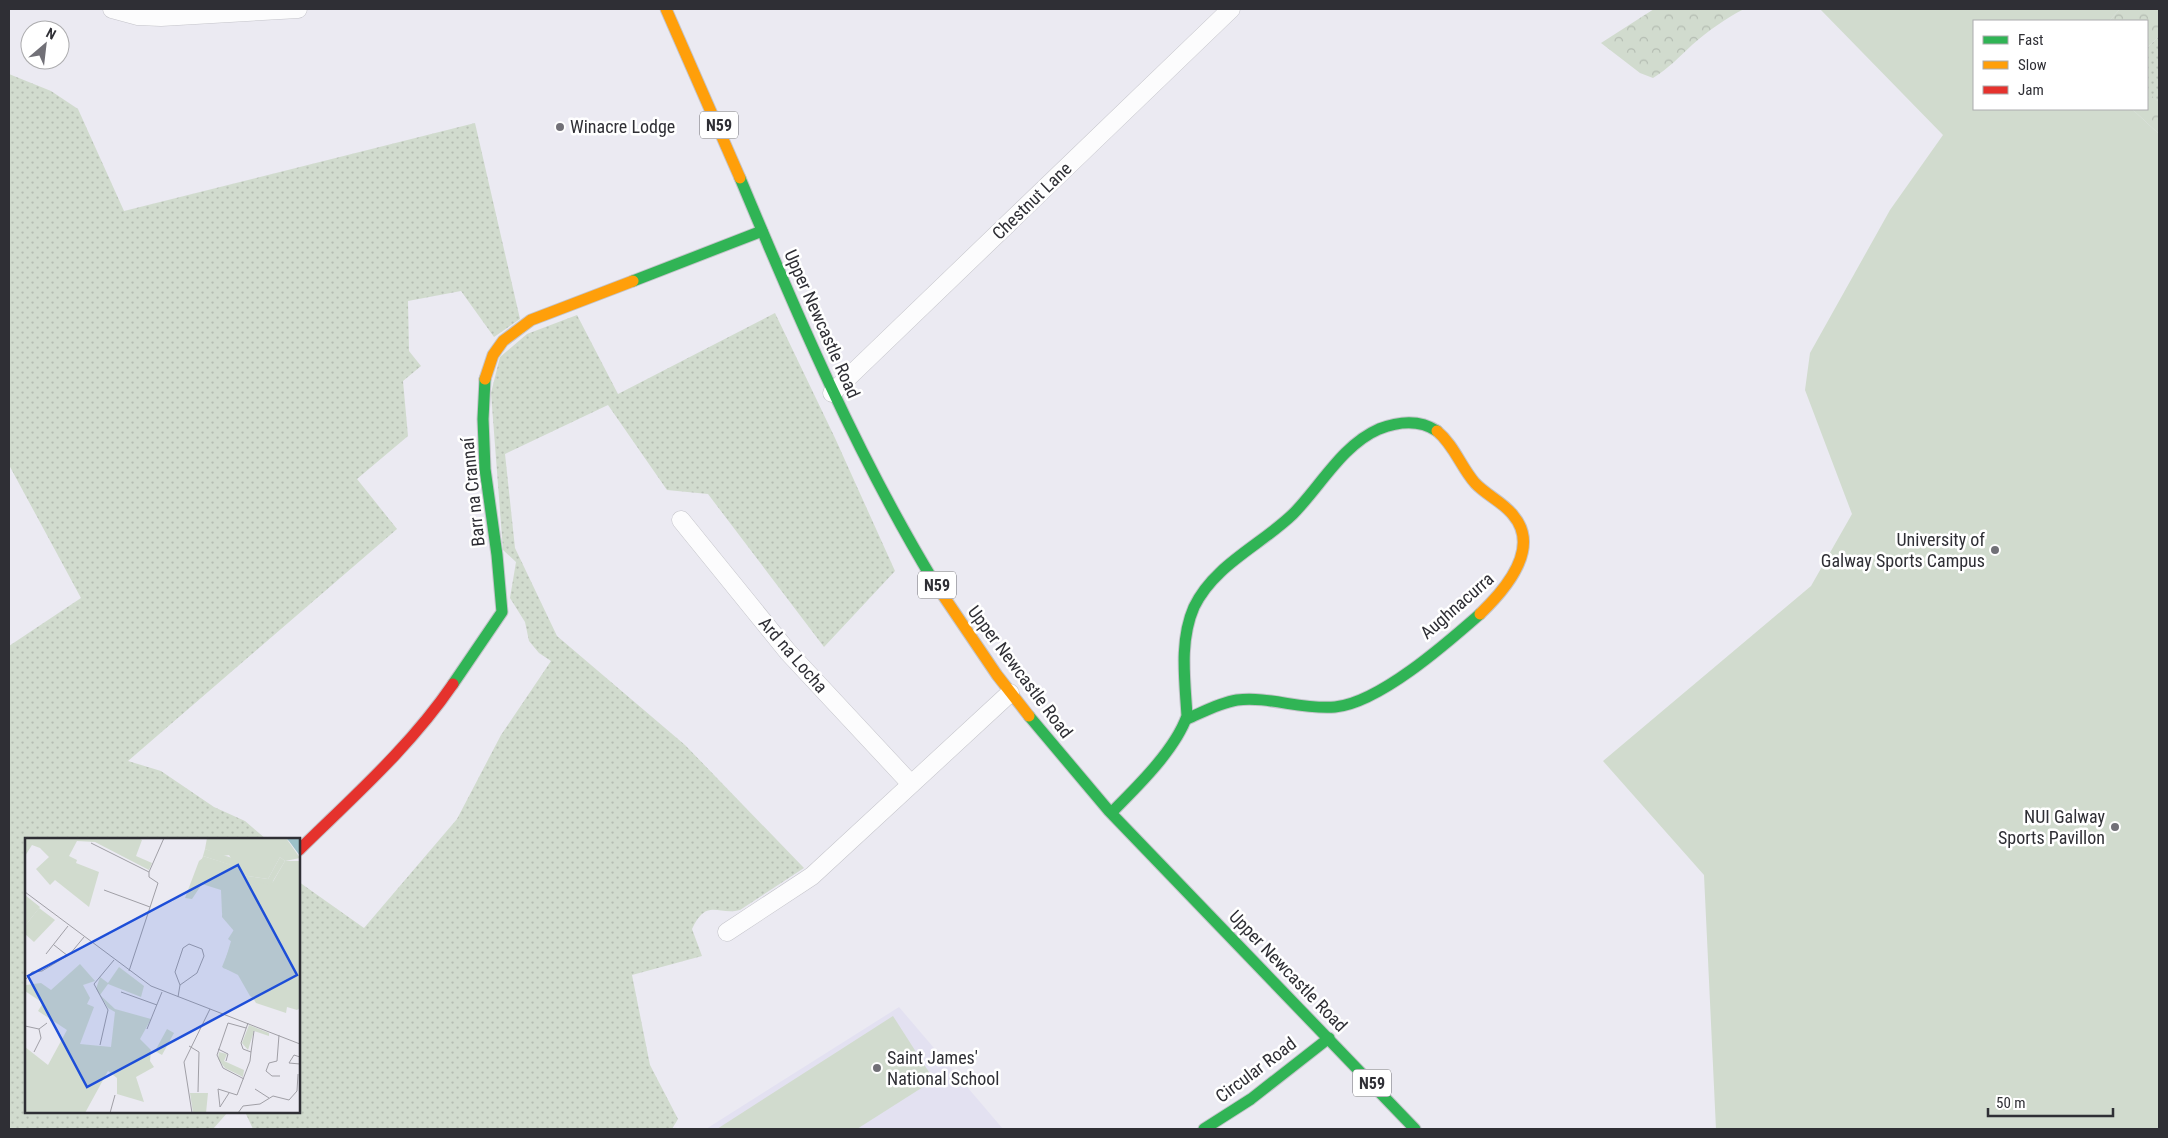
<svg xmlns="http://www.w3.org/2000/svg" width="2168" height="1138" font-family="'Roboto Condensed',sans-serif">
	<defs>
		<pattern id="grass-dots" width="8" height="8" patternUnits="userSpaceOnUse" patternTransform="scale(1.25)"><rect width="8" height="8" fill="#d1dbce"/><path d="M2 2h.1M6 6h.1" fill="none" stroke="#b4bcb2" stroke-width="1.8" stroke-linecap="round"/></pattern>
		<pattern id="forest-crowns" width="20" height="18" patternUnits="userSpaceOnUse" patternTransform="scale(1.25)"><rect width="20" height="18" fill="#d1dbce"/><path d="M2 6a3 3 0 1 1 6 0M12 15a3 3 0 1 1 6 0" fill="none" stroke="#b4bcb2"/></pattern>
	</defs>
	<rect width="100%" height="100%" fill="#ebeaf2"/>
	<polygon fill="#e3e1f1" points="899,1007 1003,1129 706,1129"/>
	<g fill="url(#grass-dots)">
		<polygon points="2159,36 2159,102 2148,94 2147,48"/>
		<polygon points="9,74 51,91 78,109 124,211 475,123 520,319 494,337 461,291 408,301 409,351 421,366 403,381 408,436 357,479 397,529 128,761 161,771 214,807 245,821 266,839 26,839 26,1112 228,1112 213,1129 9,1129 9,646 81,598 9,465"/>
		<path d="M 775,313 L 835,438 L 895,571 L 824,647 L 708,494 L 667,490 L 608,405 L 505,454 L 515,548 L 557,636 L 685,745 L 804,868 L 740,910 C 718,916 707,897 692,929 L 702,956 L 632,975 L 650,1065 L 678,1119 L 672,1129 L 253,1129 L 245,1112 L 299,1112 L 299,882 L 364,928 L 457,819 L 501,735 L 551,661 L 539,653 L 529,641 L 525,622 L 510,598 L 516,562 L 503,550 L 491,393 L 500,357 L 527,334 L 577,315 L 618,394 Z"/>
	</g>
	<g fill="url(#forest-crowns)">
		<path d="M 1654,9 L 1744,9 C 1726,18 1708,31 1692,45 C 1678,58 1669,68 1653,78 L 1640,73 L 1601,43 Z"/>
		<polygon points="2120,9 2159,9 2159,36 2147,48 2147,21 2109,21"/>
		<polygon points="2147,75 2148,93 2159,102 2159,134 2132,109 2147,109"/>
	</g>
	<g fill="#d1dbce">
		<polygon points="1820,9 2120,9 2109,21 1974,21 1974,109 2132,109 2159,134 2159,1129 1716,1129 1704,875 1603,761 1811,586 1852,514 1805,390 1810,353 1890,210 1943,135"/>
		<polygon points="893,1016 934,1080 857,1129 717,1129"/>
	</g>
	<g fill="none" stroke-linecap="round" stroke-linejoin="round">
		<g stroke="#c4c4ca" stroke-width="19">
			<g id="street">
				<polyline points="112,9 138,16 161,17 298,9"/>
				<polyline points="832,393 1231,9"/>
				<polyline points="681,520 788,652 911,784"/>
				<polyline points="727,932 812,876 1010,693"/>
			</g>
		</g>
		<g stroke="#c4c4ca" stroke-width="13">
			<g id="fast">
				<path d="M 740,178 C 798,317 856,453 934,582"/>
				<polyline points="633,281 762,231"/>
				<polyline points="453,684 502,612 497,555 485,469 483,419 485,379"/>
				<polyline points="1029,716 1109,811 1415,1129"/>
				<path d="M 1187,719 C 1203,712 1219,703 1237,700 C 1269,696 1302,710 1335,707 C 1379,703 1447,643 1480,614"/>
				<path d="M 1112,812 C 1137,787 1175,750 1187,716 C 1185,681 1179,641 1194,607 C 1214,565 1261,545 1293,514 C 1320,487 1342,445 1379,429 C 1397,422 1419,419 1437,431"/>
				<polyline points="1204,1129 1251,1099 1329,1038"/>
			</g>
		</g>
		<g stroke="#c4c4ca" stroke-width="13">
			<g id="slow">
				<polyline points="666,9 740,178"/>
				<polyline points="485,379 493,355 503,341 531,320 633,281"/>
				<path d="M 1437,431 C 1454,445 1461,467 1475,483 C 1486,495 1503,502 1513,515 C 1542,549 1504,591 1480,614"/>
				<polyline points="934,582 997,675 1029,716"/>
			</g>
		</g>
		<g stroke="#c4c4ca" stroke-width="13">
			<path id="jam" d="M 299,850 C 353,797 410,747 453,684"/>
		</g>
		<use href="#street" stroke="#fcfcfd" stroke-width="18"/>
		<use href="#fast" stroke="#30b455" stroke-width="11"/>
		<use href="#slow" stroke="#ff9f0a" stroke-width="11"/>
		<use href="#jam" stroke="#e5322d" stroke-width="11"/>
	</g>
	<g fill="#717077" stroke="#fff" stroke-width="2">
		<circle cx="560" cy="127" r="5"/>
		<circle cx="1995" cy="550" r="5"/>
		<circle cx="2115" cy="827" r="5"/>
		<circle cx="877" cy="1068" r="5"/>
	</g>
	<g text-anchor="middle" stroke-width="5" stroke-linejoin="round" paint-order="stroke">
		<g fill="#fff" stroke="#6d6d72" stroke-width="1">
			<rect x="700" y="111.5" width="38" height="27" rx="4"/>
			<rect x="918" y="571.5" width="38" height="27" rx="4"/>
			<rect x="1353" y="1069.5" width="38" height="27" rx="4"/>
		</g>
		<g font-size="16" font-weight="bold" fill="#2f2f35">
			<text x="719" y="131">N59</text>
			<text x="937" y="591">N59</text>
			<text x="1372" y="1089">N59</text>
		</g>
		<g font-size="18" fill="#2f2f35" stroke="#fff" text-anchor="start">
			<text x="570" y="133">Winacre Lodge</text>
			<text x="1985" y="546" text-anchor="end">University of<tspan x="1985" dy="21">Galway Sports Campus</tspan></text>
			<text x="2105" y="823" text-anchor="end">NUI Galway<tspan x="2105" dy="21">Sports Pavillon</tspan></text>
			<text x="887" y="1064">Saint James'<tspan x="887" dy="21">National School</tspan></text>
		</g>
		<g font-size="18" fill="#2f2f35" stroke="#fff">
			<text transform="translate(1032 201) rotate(-44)" y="6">Chestnut Lane</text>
			<text transform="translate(822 324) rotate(66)" y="6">Upper Newcastle Road</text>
			<text transform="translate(473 492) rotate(-96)" y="6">Barr na Crannaí</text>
			<text transform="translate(1457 606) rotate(-41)" y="6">Aughnacurra</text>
			<text transform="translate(793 655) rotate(49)" y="6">Ard na Locha</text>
			<text transform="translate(1020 672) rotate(53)" y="6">Upper Newcastle Road</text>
			<text transform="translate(1288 971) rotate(46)" y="6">Upper Newcastle Road</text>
			<text transform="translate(1256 1070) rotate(-37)" y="6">Circular Road</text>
		</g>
	</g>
	<g transform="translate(25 838)">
		<rect width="275" height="275" fill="#ebeaf2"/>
		<path d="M 0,0 L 113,0 L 117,2 L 111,18 L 127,25 L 124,32 L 70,4 L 52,3 L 44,18 L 52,22 L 51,25 L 74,34 L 64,69 L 30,42 L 25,47 L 11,31 L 24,19 L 15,10 L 7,7 L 0,18 ZM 182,0 L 261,0 L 275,20 L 260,23 L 255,19 L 243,41 L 216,37 L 204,17 L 197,18 L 180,11 ZM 0,57 L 15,69 L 0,88 ZM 55,126 L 70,143 L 58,147 L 65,160 L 62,166 L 69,169 L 55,206 L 86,209 L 90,174 L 83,170 L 71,151 L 75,139 L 83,145 L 94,129 L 119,148 L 116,159 L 83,146 L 75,157 L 90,171 L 126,181 L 115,201 L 126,212 L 125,223 L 129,229 L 111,239 L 119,264 L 92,256 L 92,240 L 83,233 L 60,275 L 0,275 L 0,209 L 23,227 L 42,192 L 13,173 L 18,165 L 0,153 L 1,147 L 16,145 L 26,152 ZM 224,187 L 244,195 L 244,198 L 229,193 L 223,212 L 217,205 ZM 194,214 L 202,216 L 199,223 L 219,232 L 218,239 L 200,230 L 193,221 Z" fill="#d1dbce"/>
		<path d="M 180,11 L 213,22 L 216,37 L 243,41 L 255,19 L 260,23 L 248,43 L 232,163 L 225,158 L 213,137 L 197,129 L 207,104 L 203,101 L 214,84 L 197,75 L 196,52 L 177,46 L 167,61 L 160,60 L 174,23 L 179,19 L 207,37 L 209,28 L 178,18 ZM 165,255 L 183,255 L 181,275 L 168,275 Z" fill="#d1dbce"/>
		<path d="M 14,70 L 30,82 L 9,104 L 0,96 L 0,88 Z" fill="#d1dbce"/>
		<path d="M 178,18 L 210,28 L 208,37 L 246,47 L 260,23 L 275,23 L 275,170 L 272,172 L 262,169 L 261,175 L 231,165 L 213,135 L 198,130 L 209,93 L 197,79 L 198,51 L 170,42 ZM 142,191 L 149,195 L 137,217 L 130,213 Z" fill="#d1dbce"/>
		<path d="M 261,0 L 275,0 L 275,18 L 264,3 Z" fill="#9cc1c9"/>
		<path fill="none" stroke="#a09fa6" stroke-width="1" d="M 66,5 L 124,34M 79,52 L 125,69M 0,54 L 126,148 L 275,206M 29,107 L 43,118M 21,116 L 43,88M 104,133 L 133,45 L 124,39 L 124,34 L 139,0M 0,142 L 7,134 L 17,133 L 45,116 L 59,99M 96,154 L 132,167M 153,159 L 155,147 L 150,134 L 158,110 L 164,106 L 177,111 L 179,118 L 172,135 L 155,147M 0,188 L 14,191 L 22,185M 122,191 L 137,154M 254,197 L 252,223 L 244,225 L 241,233 L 247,238 L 255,238M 75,207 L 83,172 L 69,146 L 89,122M 164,208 L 174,214 L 173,254M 193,211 L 203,216 L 201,223M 9,214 L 16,200 L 14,191M 226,214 L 229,193M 275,219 L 269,217 L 264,225 L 275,226M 219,241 L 198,230 L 192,217 L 203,185 L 221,190M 230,251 L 244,260M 204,255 L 195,269 L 193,251 L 212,257 L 225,223 L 226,214 L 218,211 L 216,205 L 223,185M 85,275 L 90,257M 167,275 L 159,224 L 185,171M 213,275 L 218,268 L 235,266 L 248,258 L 264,262 L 272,253 L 273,236"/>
		<path fill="#1d4ed8" fill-opacity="0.15" stroke="#1d4ed8" stroke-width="2.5" d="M 213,27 L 272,137 L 62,249 L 3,138 Z"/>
		<rect width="275" height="275" fill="none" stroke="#2f2f35" stroke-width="2.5"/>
	</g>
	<rect width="2168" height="1138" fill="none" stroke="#2f2f35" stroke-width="20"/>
	<rect x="1973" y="20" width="175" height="90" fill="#ffffff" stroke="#acacae"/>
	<rect x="1983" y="36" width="25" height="8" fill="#30b455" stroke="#acacae"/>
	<text x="2018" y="45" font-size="15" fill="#2f2f35">Fast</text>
	<rect x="1983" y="61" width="25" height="8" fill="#ff9f0a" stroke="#acacae"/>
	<text x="2018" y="70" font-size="15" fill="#2f2f35">Slow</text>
	<rect x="1983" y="86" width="25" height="8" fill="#e5322d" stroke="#acacae"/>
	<text x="2018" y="95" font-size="15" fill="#2f2f35">Jam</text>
	<g transform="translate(45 45) rotate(28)"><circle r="24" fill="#ffffff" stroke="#acacae"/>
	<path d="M0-4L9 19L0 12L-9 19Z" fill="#717077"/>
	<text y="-8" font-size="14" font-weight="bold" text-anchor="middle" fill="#2f2f35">N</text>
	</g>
	<path d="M1988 1108v8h125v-8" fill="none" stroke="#2f2f35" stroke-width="2.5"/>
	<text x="1996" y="1108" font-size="15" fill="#2f2f35" stroke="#ffffff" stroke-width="4" paint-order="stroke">50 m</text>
</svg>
